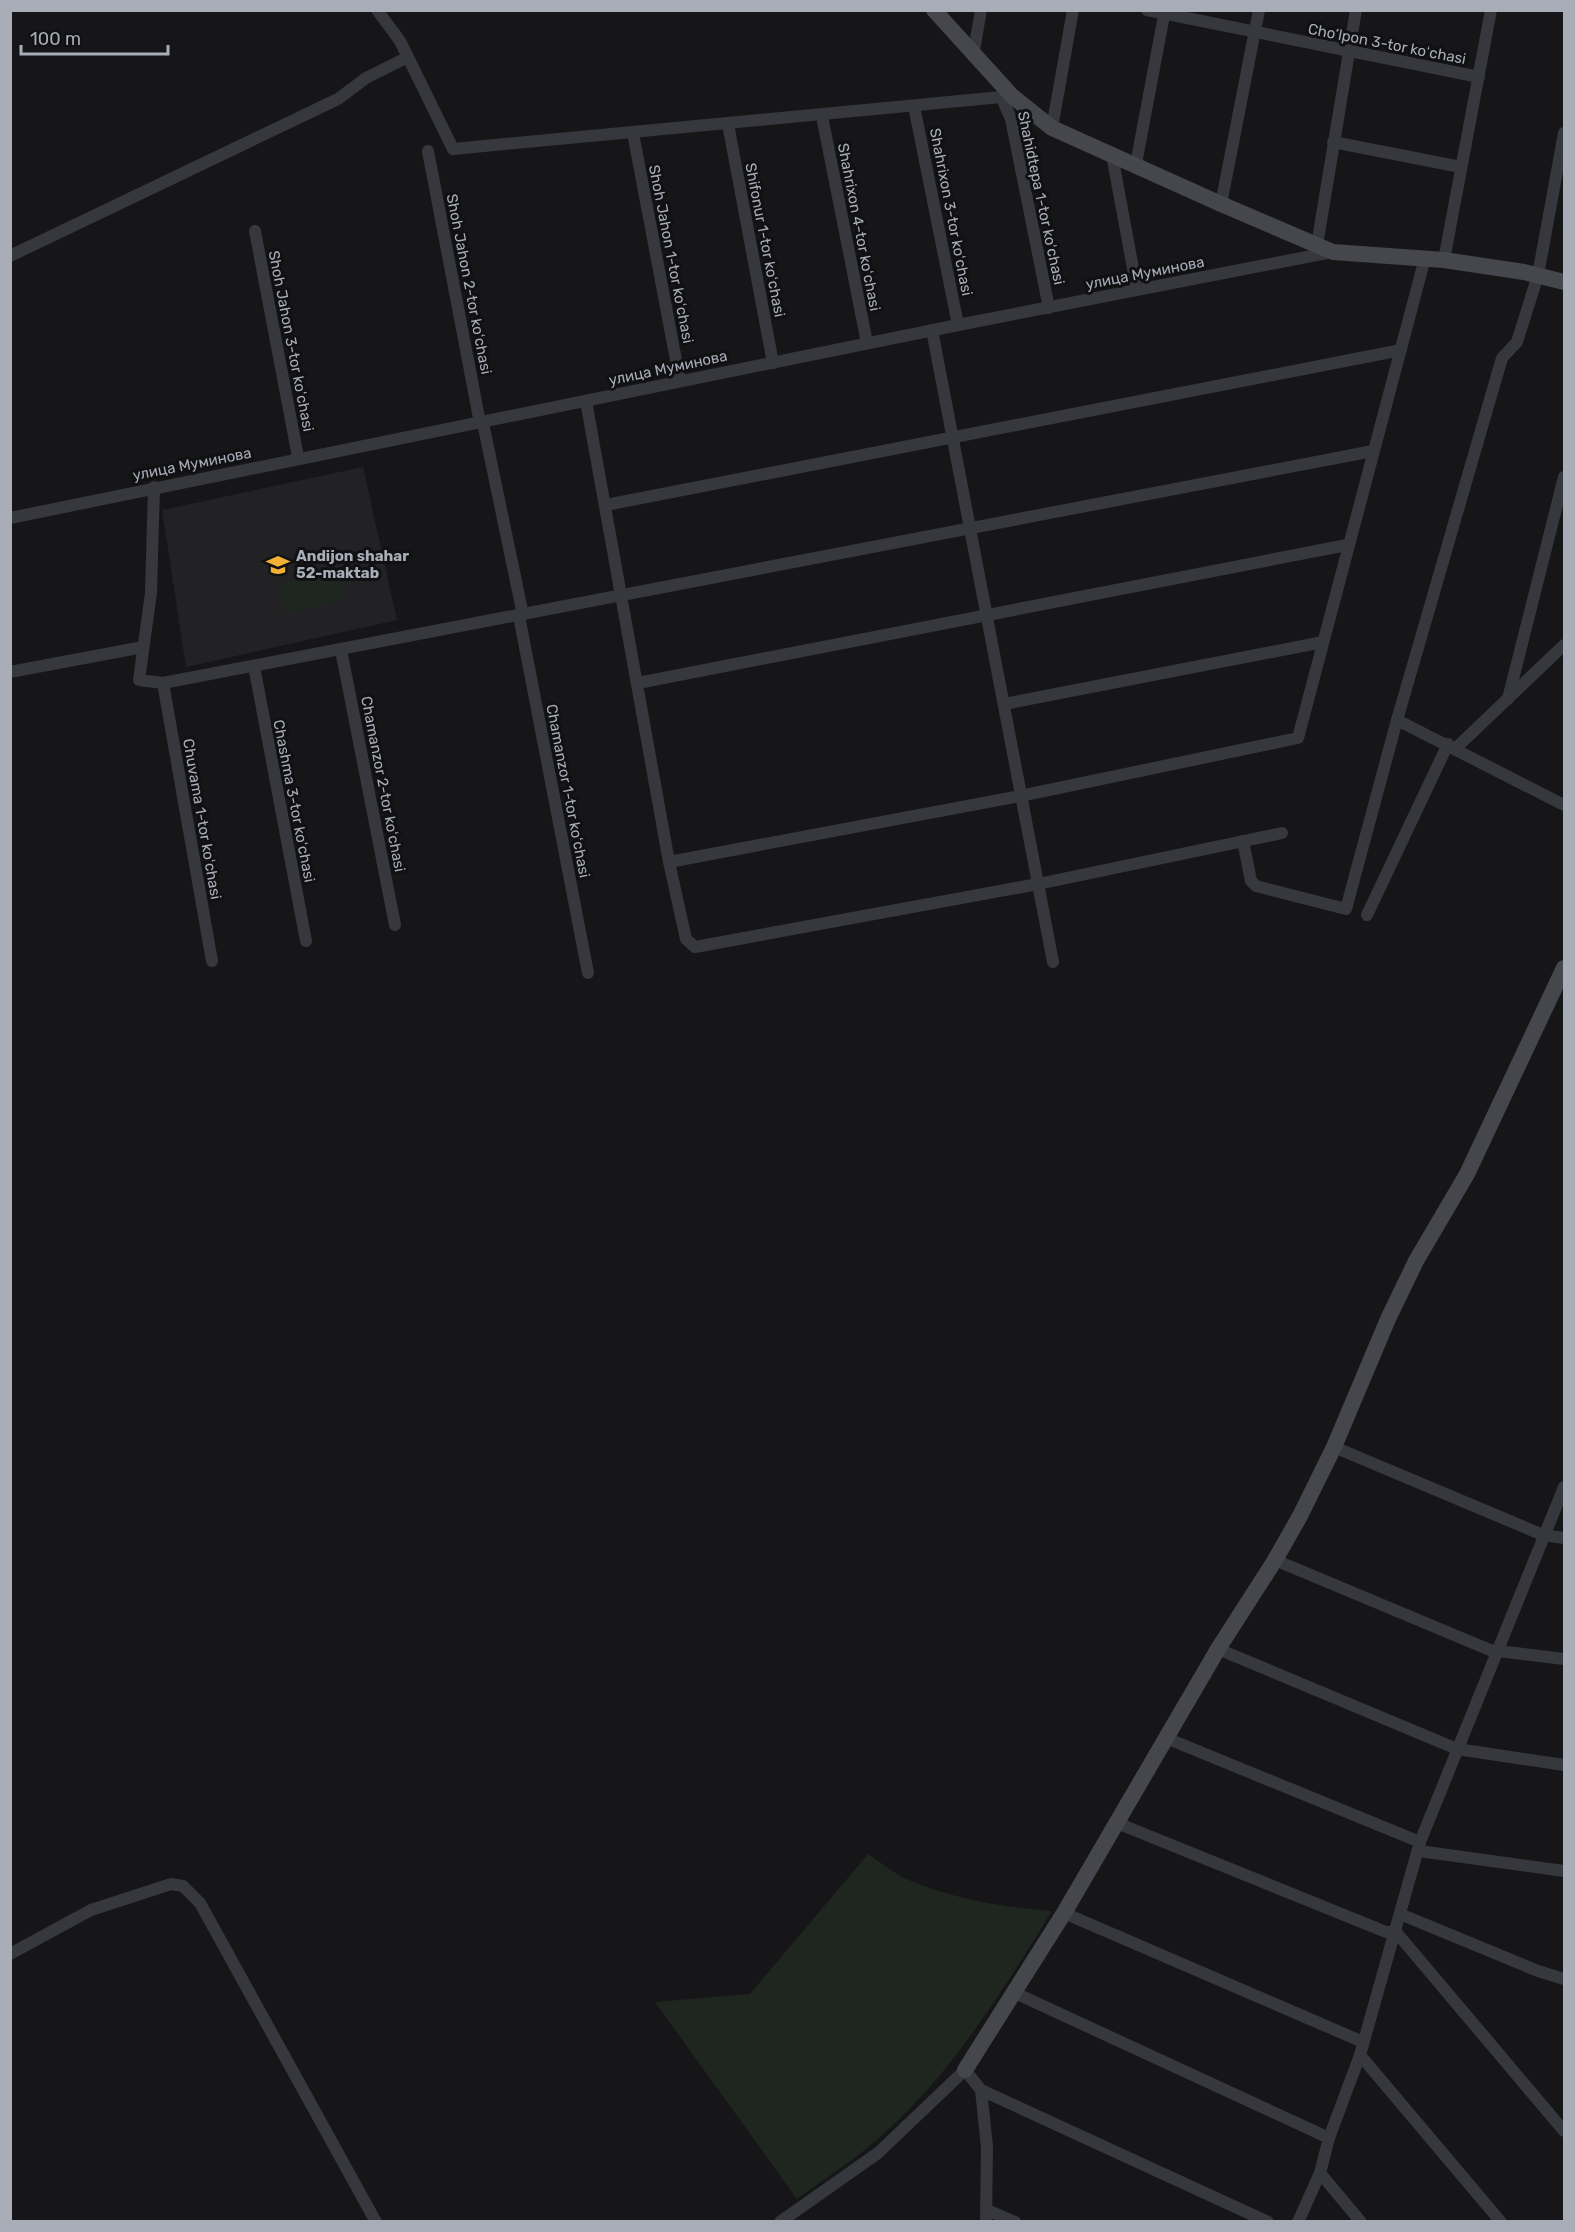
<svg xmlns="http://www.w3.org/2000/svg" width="1575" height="2232" font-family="Rubik,sans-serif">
	<rect width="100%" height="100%" fill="#161618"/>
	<polygon fill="#222225" points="363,467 397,620 186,667 162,510"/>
	<g fill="#1e261f">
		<polygon points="337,569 344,599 286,613 279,583"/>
		<path d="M 868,1854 C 882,1863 896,1875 911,1881 C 957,1900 1004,1907 1052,1911 C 999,1996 946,2084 867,2148 C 845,2166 820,2182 797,2199 L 655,2002 L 750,1994 Z"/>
	</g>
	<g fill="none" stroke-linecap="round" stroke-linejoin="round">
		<g stroke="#37383d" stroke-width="12">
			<polyline points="377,10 400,41 453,149 1012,96"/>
			<polyline points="1147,10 1479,77"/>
			<polyline points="973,56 981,10"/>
			<polyline points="1001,96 1011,119 1049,308"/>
			<polyline points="914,106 958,325"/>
			<polyline points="822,116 867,343"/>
			<polyline points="728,124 773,363"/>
			<polyline points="1052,128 1073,10"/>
			<polyline points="633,133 680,381"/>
			<polyline points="1333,142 1461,167"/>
			<polyline points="428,151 480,423"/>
			<polyline points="1112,155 1137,290"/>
			<polyline points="1136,164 1165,10"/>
			<polyline points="1221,204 1259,10"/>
			<polyline points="255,231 298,457"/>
			<polyline points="1317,245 1356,10"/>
			<polyline points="10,256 338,99 366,78 408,57"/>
			<polyline points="1444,260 1491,10"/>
			<polyline points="932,330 1053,962"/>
			<polyline points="586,401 669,862 1020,796 1298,738 1425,258"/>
			<polyline points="483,423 523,615"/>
			<polyline points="154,487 151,593 139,680 163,683 1373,451"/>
			<polyline points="606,505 1401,350"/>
			<polyline points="10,518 958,325 1332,252"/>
			<polyline points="519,616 588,973"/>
			<polyline points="341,650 395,925"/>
			<polyline points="254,666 306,941"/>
			<polyline points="10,672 143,647"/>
			<polyline points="163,683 212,961"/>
			<polyline points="638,683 1347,545"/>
			<polyline points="1508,699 1564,477"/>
			<polyline points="1004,704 1323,642"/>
			<polyline points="1397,720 1564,805"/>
			<polyline points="1456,748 1564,645"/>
			<polyline points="1243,841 1251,881 1256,886 1346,909 1397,720 1502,358 1517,342 1538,275 1564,133"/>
			<polyline points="669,862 686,939 695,947 1038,884 1282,833"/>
			<polyline points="1367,915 1448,744"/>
			<polyline points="1334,1447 1543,1535 1564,1538"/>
			<polyline points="1275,1560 1490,1650 1564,1659"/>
			<polyline points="1218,1649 1457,1749 1564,1765"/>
			<polyline points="1166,1738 1420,1842"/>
			<polyline points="1117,1823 1386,1932 1396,1932 1564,2131"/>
			<polyline points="1419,1851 1564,1871"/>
			<polyline points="1064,1913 1363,2042"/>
			<polyline points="1400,1914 1538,1971 1564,1979"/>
			<polyline points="10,1954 91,1910 171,1884 183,1886 200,1903 376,2222"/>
			<polyline points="1015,1993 1329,2138"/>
			<polyline points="1360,2055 1501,2222"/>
			<polyline points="981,2090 987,2147 986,2222"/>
			<polyline points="1320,2173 1361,2222"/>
			<polyline points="987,2210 1015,2222"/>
			<polyline points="780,2222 878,2153 965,2070 981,2090 1268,2222"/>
			<polyline points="1298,2222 1320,2173 1329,2138 1360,2055 1420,1842 1564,1487"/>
		</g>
		<g stroke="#45474d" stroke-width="16">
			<polyline points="934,10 1012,96 1052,128 1221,204 1333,252 1444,260 1524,272 1564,282"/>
			<polyline points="965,2070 1064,1913 1218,1649 1275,1560 1300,1516 1334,1447 1388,1319 1416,1261 1467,1174 1564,968"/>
		</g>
	</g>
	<defs>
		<g id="school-bare" transform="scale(1.8)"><path d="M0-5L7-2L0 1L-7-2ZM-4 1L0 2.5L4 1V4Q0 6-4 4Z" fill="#f2b134" stroke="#111113" stroke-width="2.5" paint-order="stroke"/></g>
	</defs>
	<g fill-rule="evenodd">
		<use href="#school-bare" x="278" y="565"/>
	</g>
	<g text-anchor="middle" stroke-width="6" stroke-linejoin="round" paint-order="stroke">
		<g font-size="15" fill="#a8adb8" stroke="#111113">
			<text transform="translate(1387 44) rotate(11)" y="5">Cho‘lpon 3-tor koʻchasi</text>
			<text transform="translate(1041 198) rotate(78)" y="5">Shahidtepa 1-tor koʻchasi</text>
			<text transform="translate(951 212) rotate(79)" y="5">Shahrixon 3-tor koʻchasi</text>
			<text transform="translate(859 227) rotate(79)" y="5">Shahrixon 4-tor koʻchasi</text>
			<text transform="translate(765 240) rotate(79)" y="5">Shifonur 1-tor koʻchasi</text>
			<text transform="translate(671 254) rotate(79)" y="5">Shoh Jahon 1-tor koʻchasi</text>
			<text transform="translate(1145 273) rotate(-11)" y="5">улица Муминова</text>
			<text transform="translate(469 284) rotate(79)" y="5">Shoh Jahon 2-tor koʻchasi</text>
			<text transform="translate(291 341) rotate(79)" y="5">Shoh Jahon 3-tor koʻchasi</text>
			<text transform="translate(668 368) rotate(-12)" y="5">улица Муминова</text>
			<text transform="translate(192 464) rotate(-11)" y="5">улица Муминова</text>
			<text transform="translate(383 784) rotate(79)" y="5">Chamanzor 2-tor koʻchasi</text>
			<text transform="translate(568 791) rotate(79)" y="5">Chamanzor 1-tor koʻchasi</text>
			<text transform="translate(294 801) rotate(79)" y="5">Chashma 3-tor koʻchasi</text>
			<text transform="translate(202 819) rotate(80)" y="5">Chuvama 1-tor koʻchasi</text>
		</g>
		<g font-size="15" font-weight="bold" fill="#a8adb8" stroke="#111113" text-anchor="start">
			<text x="296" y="561">Andijon shahar<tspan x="296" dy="17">52-maktab</tspan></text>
		</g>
	</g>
	<rect width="1575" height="2232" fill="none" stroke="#a8adb8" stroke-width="24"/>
	<path d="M21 45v9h147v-9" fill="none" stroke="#a8adb8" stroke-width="3"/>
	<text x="30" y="45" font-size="18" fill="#a8adb8" stroke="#111113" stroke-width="4.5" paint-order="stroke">100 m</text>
</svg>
